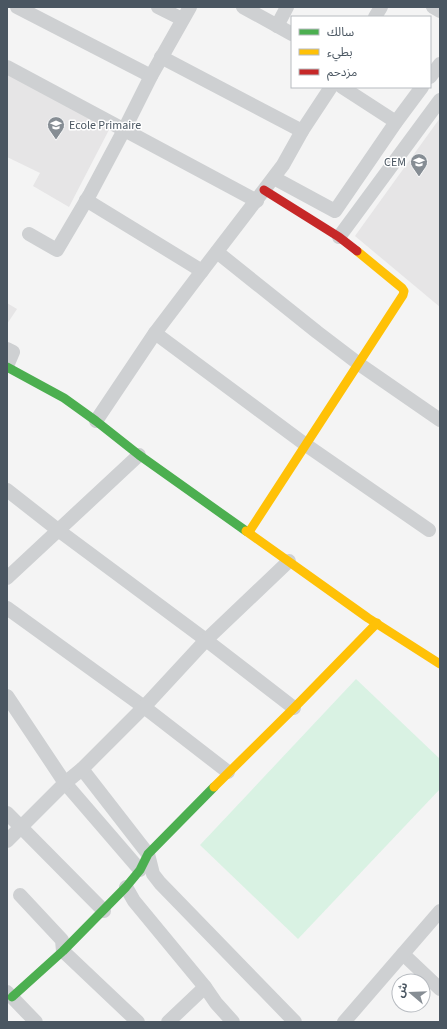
<svg xmlns="http://www.w3.org/2000/svg" width="447" height="1029" font-family="'Source Sans 3','Noto Sans Arabic',sans-serif">
	<rect width="100%" height="100%" fill="#f4f4f4"/>
	<g fill="#e6e5e6">
		<polygon points="7,73 112,124 69,207 33,186 40,173 7,157"/>
		<polygon points="440,118 440,307 355,236"/>
		<polygon points="7,303 17,309 7,324"/>
	</g>
	<polygon fill="#d9f2e3" points="356,679 440,759 440,789 298,939 200,845"/>
	<g fill="none" stroke-linecap="round" stroke-linejoin="round">
		<g stroke="#ced0d2" stroke-width="14">
			<polyline points="17,7 151,76"/>
			<polyline points="158,7 182,19"/>
			<polyline points="243,7 292,34"/>
			<polyline points="433,7 440,11"/>
			<polyline points="375,17 381,7"/>
			<polyline points="277,26 287,7"/>
			<polyline points="161,57 302,131"/>
			<polyline points="7,67 257,201"/>
			<polyline points="430,77 440,64"/>
			<polyline points="342,87 396,122"/>
			<polyline points="274,178 335,211 396,122 422,87"/>
			<polyline points="86,200 202,271"/>
			<polyline points="29,234 57,250 90,194 124,130 151,76 190,7"/>
			<polyline points="339,237 440,100"/>
			<polyline points="217,252 317,332 359,364 440,420"/>
			<polyline points="155,333 306,445 429,530"/>
			<polyline points="7,349 13,352 7,366"/>
			<polyline points="96,421 155,333 202,271 264,190 283,165 302,131 331,87"/>
			<polyline points="7,490 58,530 206,640 294,708"/>
			<polyline points="7,578 139,455"/>
			<polyline points="7,608 144,707 228,772"/>
			<polyline points="7,696 65,783 140,870"/>
			<polyline points="82,769 148,854 153,874 160,883 295,1022"/>
			<polyline points="7,813 104,911"/>
			<polyline points="7,841 65,783 82,769 144,707 206,640 289,561"/>
			<polyline points="126,887 134,901 205,987 216,1003 233,1022"/>
			<polyline points="20,895 62,940 63,951 138,1022"/>
			<polyline points="403,954 440,989"/>
			<polyline points="7,992 36,1022"/>
			<polyline points="168,1022 205,987"/>
			<polyline points="344,1022 440,911"/>
		</g>
		<g stroke="#4caf50" stroke-width="9">
			<polyline points="7,367 64,398 96,421 139,455 246,531"/>
			<polyline points="12,997 63,951 126,887 140,870 148,854 214,787"/>
		</g>
		<g stroke="#ffc107" stroke-width="9">
			<polyline points="246,531 368,618 440,664"/>
			<polyline points="249,532 403,295 404,291 402,288 357,251"/>
			<polyline points="214,787 294,708 377,623"/>
		</g>
		<polyline stroke="#c62828" stroke-width="9" points="264,190 339,237 357,251"/>
	</g>
	<defs>
		<g id="school-pin" transform="scale(0.9)"><path d="M0 17L-7.5 6A9.5 9.5 0 1 1 7.5 6Z" fill="#868d94" stroke="#fff"/><path d="M0-5L7-2L0 1L-7-2ZM-4 1L0 2.5L4 1V4Q0 6-4 4Z" fill="#fff"/></g>
	</defs>
	<g fill-rule="evenodd">
		<use href="#school-pin" x="56" y="125"/>
		<use href="#school-pin" x="419" y="162"/>
	</g>
	<g text-anchor="middle" stroke-width="3" stroke-linejoin="round" paint-order="stroke">
		<g font-size="12" fill="#4a5661" stroke="#fff" text-anchor="start">
			<text x="69" y="129">Ecole Primaire</text>
			<text x="406" y="166" text-anchor="end">CEM</text>
		</g>
	</g>
	<rect width="447" height="1029" fill="none" stroke="#4a5661" stroke-width="16"/>
	<rect x="291" y="16" width="140" height="72" fill="#ffffff" stroke="#b7bbc0"/>
	<rect x="299" y="29" width="20" height="6" fill="#4caf50" stroke="#b7bbc0"/>
	<text x="327" y="36" font-size="12" fill="#4a5661">سالك</text>
	<rect x="299" y="49" width="20" height="6" fill="#ffc107" stroke="#b7bbc0"/>
	<text x="327" y="56" font-size="12" fill="#4a5661">بطيء</text>
	<rect x="299" y="69" width="20" height="6" fill="#c62828" stroke="#b7bbc0"/>
	<text x="327" y="76" font-size="12" fill="#4a5661">مزدحم</text>
	<g transform="translate(411 993) rotate(289)"><circle r="19" fill="#ffffff" stroke="#b7bbc0"/>
	<path d="M0-3L7 15L0 10L-7 15Z" fill="#868d94"/>
	<text y="-6" font-size="11" font-weight="bold" text-anchor="middle" fill="#4a5661">ش</text>
	</g>
</svg>
